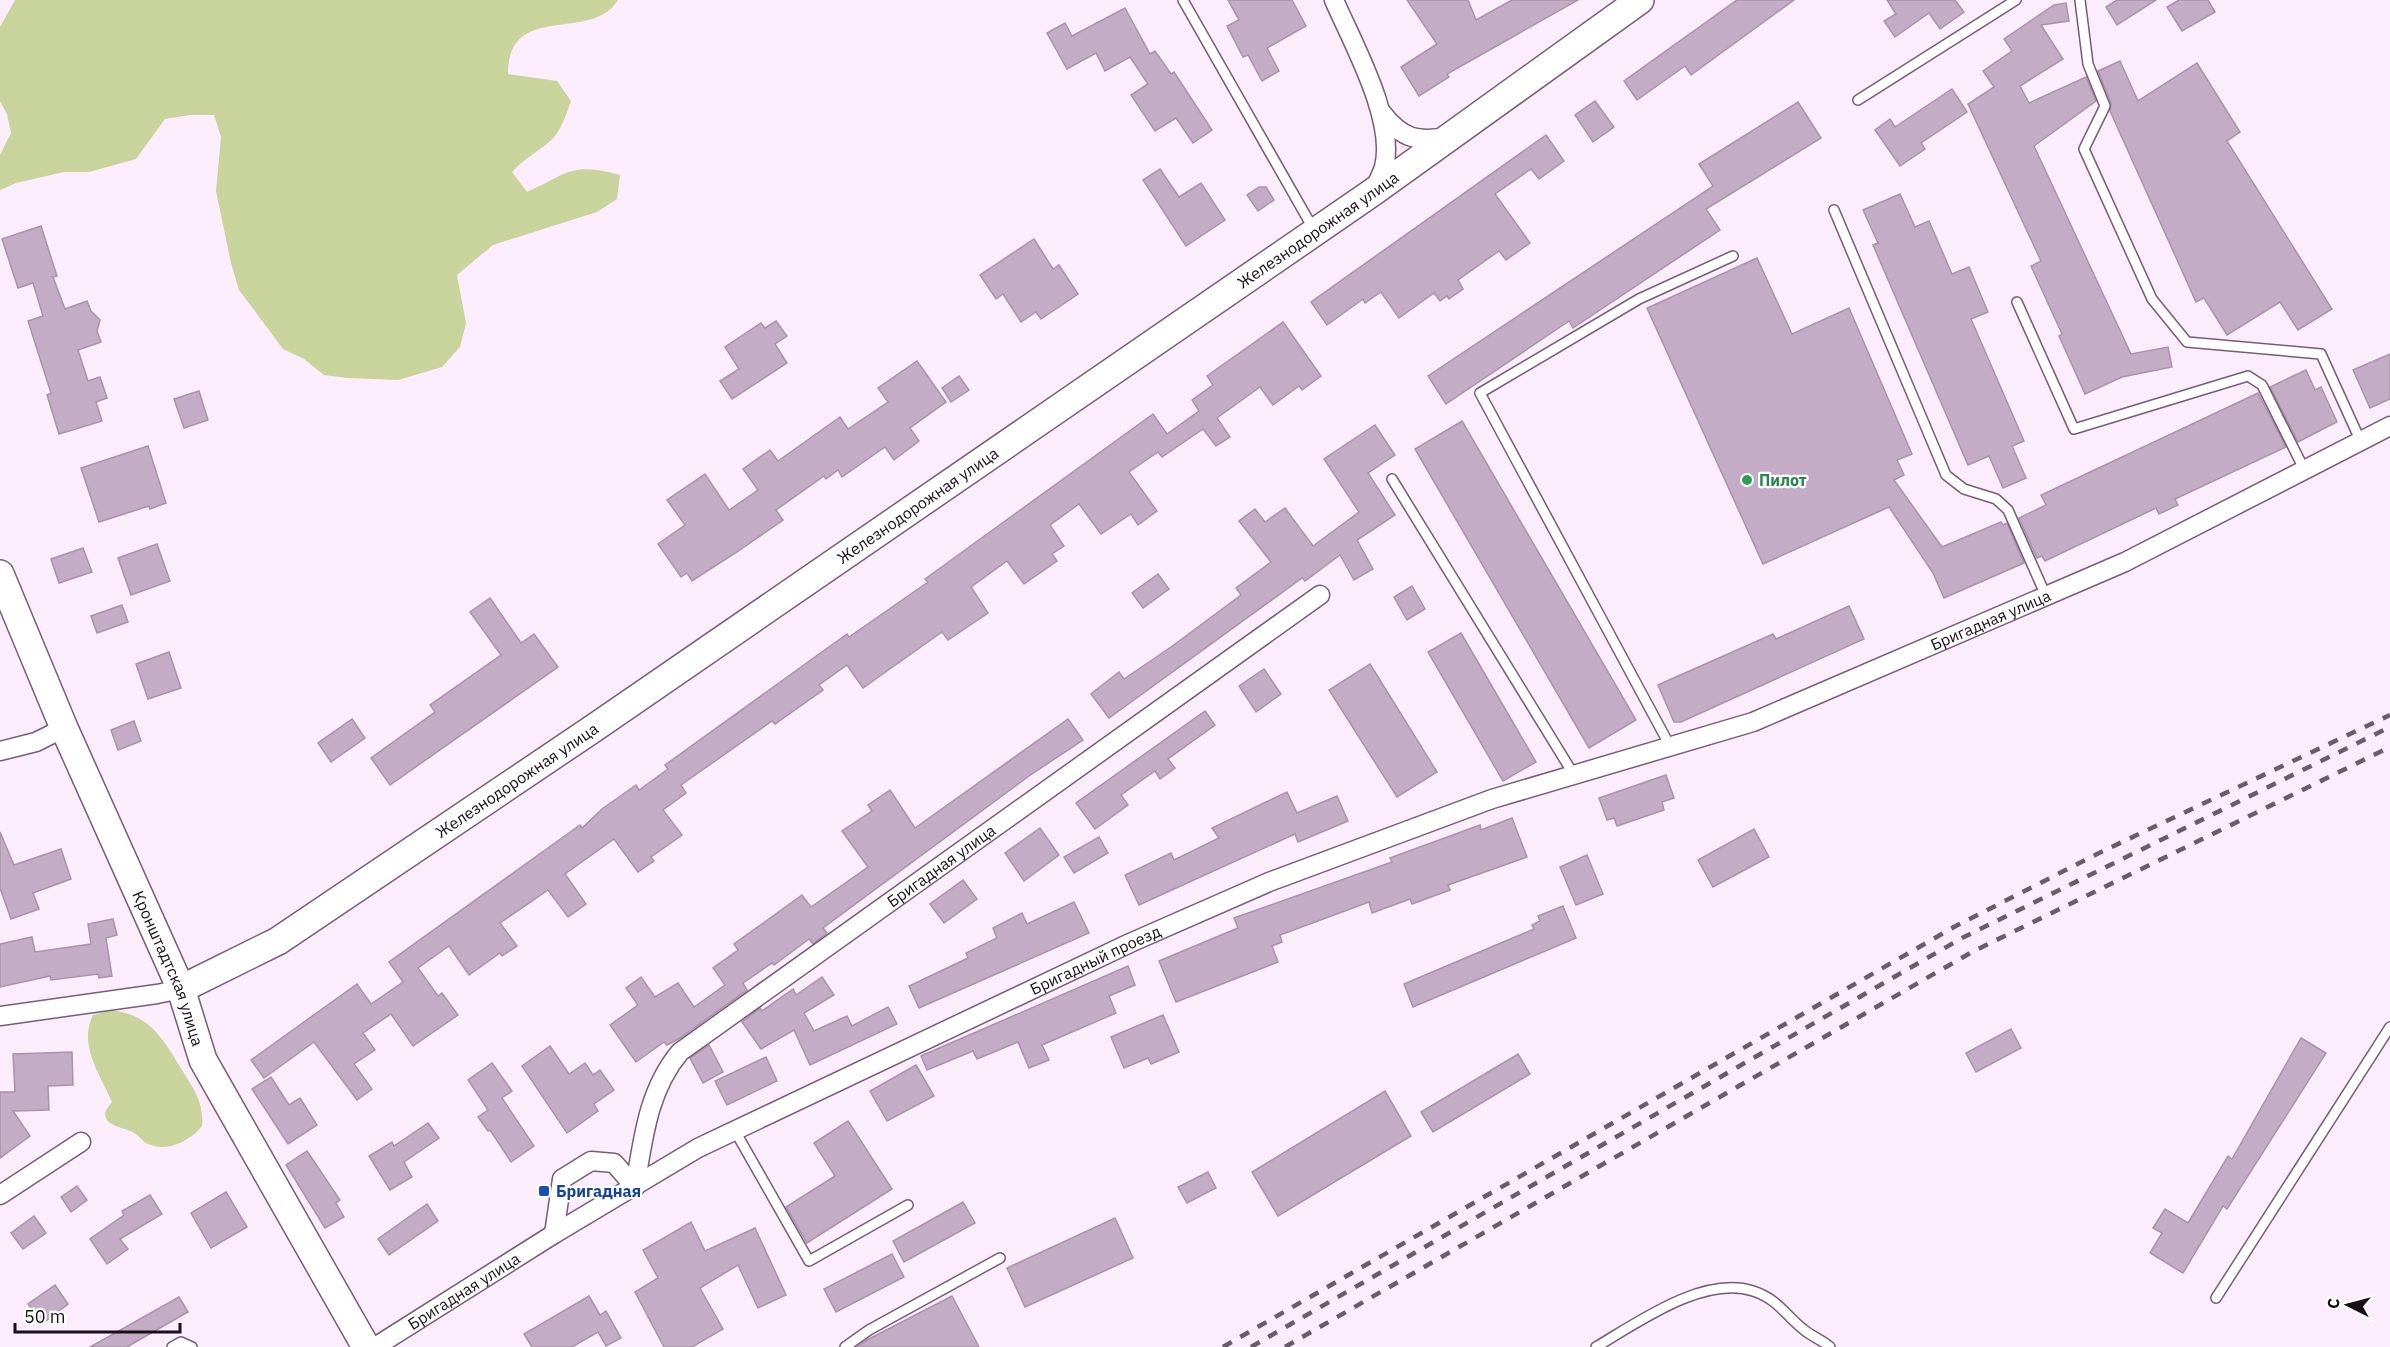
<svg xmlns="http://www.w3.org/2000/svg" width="2390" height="1347" font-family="'IBM Plex Sans',sans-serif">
	<rect width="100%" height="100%" fill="#fcedfd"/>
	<g fill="#c8d49b">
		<path d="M 15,0 L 618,0 C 591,44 508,0 508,74 L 557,81 L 571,101 C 566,114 561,133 549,142 C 535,154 525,158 512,172 L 527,192 C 570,173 569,162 620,175 L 617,199 L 597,212 L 493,245 L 457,275 L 466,323 L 460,347 L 442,367 L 398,380 L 347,378 L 324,375 L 304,359 L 283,349 L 239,290 L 231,263 L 216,191 L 221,137 L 214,115 L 190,115 L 165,119 L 136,159 L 89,172 L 64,172 L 16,183 L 0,190 L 0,155 L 11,133 L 7,114 L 0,101 L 0,27 Z"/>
		<path d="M 111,1010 C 150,1014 164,1040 182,1070 C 194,1089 204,1103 202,1126 C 191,1140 168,1153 148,1144 C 141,1141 139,1134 130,1131 C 124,1128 109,1126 106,1118 C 103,1112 108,1107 112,1102 C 100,1074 78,1045 93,1015 Z"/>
	</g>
	<g fill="#c5acc6" stroke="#aa92ab" stroke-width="1.5">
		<polygon points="1228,0 1292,0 1306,26 1267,48 1279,71 1262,81 1248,55 1243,57 1227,26 1239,20"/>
		<polygon points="1407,0 1468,0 1476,20 1512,0 1578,0 1447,74 1449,77 1419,96 1401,67 1437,44"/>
		<polygon points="1737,0 1794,0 1691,75 1685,66 1637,100 1624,81"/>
		<polygon points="1887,0 1955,0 1964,12 1940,29 1929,13 1895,37 1884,21 1896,14"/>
		<polygon points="2117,0 2156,0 2117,25 2106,7"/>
		<polygon points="2179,0 2208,0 2215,12 2182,31 2167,7"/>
		<polygon points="2066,3 2069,21 2041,25 2063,59 2020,86 2029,103 2086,77 2096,101 2034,146 2131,354 2168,347 2172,367 2122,377 2085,394 2059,336 2062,334 2031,266 2041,261 1968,104 1994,87 1983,71 2012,51 2004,39 2054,5"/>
		<polygon points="1125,8 1150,54 1155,51 1171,74 1174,72 1212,130 1193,143 1176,118 1155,131 1131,95 1148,84 1130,57 1105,71 1096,53 1067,69 1047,33 1065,23 1072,36"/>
		<polygon points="2120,61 2138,101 2197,63 2240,132 2227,141 2332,309 2298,330 2280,302 2227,335 2204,298 2196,302 2110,111 2111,103 2098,71"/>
		<polygon points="1952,89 1967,112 1921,143 1925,149 1900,166 1875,130 1890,119 1895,127"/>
		<polygon points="1595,101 1614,127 1593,142 1575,115"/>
		<polygon points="1798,102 1821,138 1706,209 1720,230 1573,328 1569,321 1446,404 1428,376 1713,186 1699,164"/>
		<polygon points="1546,135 1564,161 1539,179 1531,169 1495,194 1530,243 1506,260 1499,251 1458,280 1463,289 1449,299 1447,296 1440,301 1434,293 1399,318 1381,292 1365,303 1363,299 1327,325 1311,302"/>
		<polygon points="1160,169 1179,197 1201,183 1225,220 1186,246 1143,180"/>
		<polygon points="1259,187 1266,187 1274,200 1258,211 1247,195"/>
		<polygon points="1900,194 1915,227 1929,221 1952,274 1969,267 1988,312 1971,319 2024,441 2012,446 2026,478 2003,488 1989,456 1968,465 1873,245 1878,243 1863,210"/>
		<polygon points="41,226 57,276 53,277 65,309 87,301 91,311 100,320 97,331 101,342 78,350 88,381 100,377 107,398 96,402 102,421 59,434 47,395 51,393 28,321 43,316 33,283 18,288 2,239"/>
		<polygon points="1034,239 1053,269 1059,265 1078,294 1041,319 1036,312 1021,322 1003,294 996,299 980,275"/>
		<polygon points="1757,258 1792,334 1849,308 1912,454 1897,460 1904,475 1894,480 1942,547 2001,522 2003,525 2007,523 2024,563 1944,598 1933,573 1889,507 1763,564 1647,308"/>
		<polygon points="776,321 787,336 775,344 787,363 732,399 720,381 739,369 725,347 761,323 765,328"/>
		<polygon points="1283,322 1321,376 1302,390 1299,386 1273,405 1260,387 1217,418 1230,437 1216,446 1203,429 1162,457 1158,452 1129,472 1157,511 1138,525 1131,514 1101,534 1079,504 1050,525 1064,546 1052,554 1057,561 1024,584 1007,561 971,587 988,613 948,640 942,632 863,688 847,665 819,685 823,690 775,724 772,721 681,785 686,793 663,810 682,835 651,857 654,861 638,872 614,839 565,874 586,904 568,917 548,890 500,923 517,946 502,956 500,953 469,975 449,946 418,968 438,996 442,993 458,1015 413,1046 391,1014 363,1033 375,1050 354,1064 372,1089 357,1100 314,1042 264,1078 251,1060 357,984 371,1004 403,982 389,962 580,825 582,828 602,809 636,785 639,790 668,769 665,765 847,634 849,637 928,582 925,579 1153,414 1167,434 1199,411 1192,400 1213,385 1207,376"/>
		<polygon points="2390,354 2390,399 2370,408 2353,370"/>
		<polygon points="917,361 946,402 910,428 919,441 894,460 885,447 842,477 838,470 826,479 824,476 776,510 783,520 737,552 692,581 687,573 681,577 658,544 685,525 667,500 705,474 729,510 758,490 743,469 770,450 778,461 840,417 848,429 888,402 878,388"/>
		<polygon points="2306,370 2315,390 2321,387 2337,422 2298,442 2270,387"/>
		<polygon points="959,376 969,390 951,402 942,388"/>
		<polygon points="199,391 208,420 184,428 174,399"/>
		<polygon points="2258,393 2286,447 2175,499 2178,505 2159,514 2156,508 2045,561 2042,556 2037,558 2019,518 2046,505 2041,495"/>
		<polygon points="1462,421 1636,720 1589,748 1415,449"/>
		<polygon points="1375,425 1395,455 1368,473 1395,515 1357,540 1373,569 1354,580 1340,555 1305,581 1302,578 1109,718 1091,694 1119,672 1124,679 1171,647 1241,595 1236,588 1271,562 1239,521 1255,509 1265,522 1285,508 1313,546 1359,512 1324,459"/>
		<polygon points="148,446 166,503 150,509 149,506 99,522 81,468"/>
		<polygon points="157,544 170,581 131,595 118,558"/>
		<polygon points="83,548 92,572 59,583 51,559"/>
		<polygon points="1158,574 1169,589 1143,608 1132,593"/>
		<polygon points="1412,586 1425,609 1407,620 1394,597"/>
		<polygon points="490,598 521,643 534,634 558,667 390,785 371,758 435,712 430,705 501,655 470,612"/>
		<polygon points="122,605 128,622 97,633 91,616"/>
		<polygon points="1849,606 1864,639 1681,722 1674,722 1658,685 1773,634 1776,639"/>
		<polygon points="1461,633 1536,762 1503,781 1428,652"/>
		<polygon points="169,652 181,688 148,699 136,664"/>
		<polygon points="1370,664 1437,772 1397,797 1329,690"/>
		<polygon points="1264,669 1281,694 1256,712 1239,686"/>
		<polygon points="1205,711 1215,725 1168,759 1175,768 1160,779 1155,771 1121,795 1128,805 1095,829 1076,803"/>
		<polygon points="352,719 365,738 331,762 318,743"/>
		<polygon points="1068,719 1083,740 1029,776 823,928 827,933 813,944 809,939 774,965 772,963 743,983 747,990 680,1038 667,1045 664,1042 636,1062 610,1025 638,1005 626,988 641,977 655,997 678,983 694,1007 725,985 713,968 738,950 734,944 802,895 811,907 868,867 842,831 872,811 868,805 890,790 915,828"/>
		<polygon points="134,721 141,741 118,750 111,730"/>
		<polygon points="1666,775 1674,798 1662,802 1664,810 1617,826 1614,818 1607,820 1599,798"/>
		<polygon points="1287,792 1297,813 1337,796 1348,821 1298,842 1295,834 1139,905 1125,875 1171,853 1174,860 1219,838 1212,828"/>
		<polygon points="1512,818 1527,857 1448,885 1450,890 1412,904 1410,899 1372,913 1369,902 1280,935 1282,942 1272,946 1278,962 1176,1002 1159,961 1238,928 1234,918 1392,862 1390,858 1480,825 1481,830"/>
		<polygon points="1040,828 1059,855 1024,881 1005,853"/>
		<polygon points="1754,829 1769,857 1713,887 1698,860"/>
		<polygon points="0,832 14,865 61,849 71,879 33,893 39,909 11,919 0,888"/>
		<polygon points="1099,837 1108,853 1074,873 1064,857"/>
		<polygon points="1587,855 1603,894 1576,905 1560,867"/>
		<polygon points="963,880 977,899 944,923 930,904"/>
		<polygon points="1074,902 1089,933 919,1008 909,986 968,958 966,953 997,938 993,928 1022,913 1027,924"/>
		<polygon points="1563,906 1576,938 1413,1007 1404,984 1534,929 1532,925 1540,921 1538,916"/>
		<polygon points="113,919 117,935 106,938 112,976 99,978 98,974 51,980 50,976 0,987 0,944 32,937 35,952 91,944 88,924"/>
		<polygon points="1128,966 1135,985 1109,996 1116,1013 1042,1045 1049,1060 1029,1068 1018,1042 977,1059 973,1051 927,1070 921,1056"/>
		<polygon points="822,977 834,995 804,1013 814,1031 847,1016 852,1026 888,1007 897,1024 810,1065 794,1030 761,1049 742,1022 760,1008 762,1011 793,989 796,995"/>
		<polygon points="1163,1015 1179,1052 1151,1064 1148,1058 1124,1068 1111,1037"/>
		<polygon points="2011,1029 2021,1048 1976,1072 1966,1053"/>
		<polygon points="2301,1038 2326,1053 2227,1209 2223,1206 2183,1273 2150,1253 2162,1233 2153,1228 2165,1209 2188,1223 2228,1156 2232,1159"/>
		<polygon points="709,1045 723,1072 703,1083 690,1058"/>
		<polygon points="550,1046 569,1074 585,1063 593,1075 600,1070 614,1090 594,1104 598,1111 567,1133 522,1066"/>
		<polygon points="72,1052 73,1085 48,1086 49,1110 13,1111 30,1136 0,1158 0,1092 15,1092 13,1054"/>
		<polygon points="1518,1054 1530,1074 1433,1132 1421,1112"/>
		<polygon points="766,1057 777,1081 727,1105 715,1081"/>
		<polygon points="492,1063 512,1091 502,1098 534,1146 511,1162 490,1130 488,1131 478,1117 488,1110 468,1080"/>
		<polygon points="916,1065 934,1096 887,1121 870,1091"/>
		<polygon points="271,1077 289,1105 300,1098 317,1125 288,1144 252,1089"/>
		<polygon points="1385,1091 1411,1136 1278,1216 1252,1172"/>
		<polygon points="848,1121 892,1189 807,1243 786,1207 835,1176 814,1143"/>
		<polygon points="428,1123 439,1138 404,1162 412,1177 390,1190 369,1156 392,1142 394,1146"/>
		<polygon points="307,1151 340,1200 336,1203 344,1217 325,1228 286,1165"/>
		<polygon points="1208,1172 1216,1188 1187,1203 1178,1187"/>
		<polygon points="77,1186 87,1200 71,1212 61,1197"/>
		<polygon points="226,1192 247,1227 211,1248 191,1213"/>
		<polygon points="150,1195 162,1214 120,1239 128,1249 107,1264 90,1239 124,1215 122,1211"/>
		<polygon points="963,1202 975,1223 904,1262 893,1241"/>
		<polygon points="427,1204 438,1221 389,1255 378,1239"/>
		<polygon points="34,1216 46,1233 23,1249 11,1233"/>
		<polygon points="1115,1218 1133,1258 1025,1307 1007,1268"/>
		<polygon points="691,1222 705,1251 755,1228 786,1295 758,1308 738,1265 700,1288 723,1329 692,1347 664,1347 635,1292 658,1278 643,1250"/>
		<polygon points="892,1254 904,1277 836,1312 824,1289"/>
		<polygon points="55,1285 68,1304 42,1324 28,1304"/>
		<polygon points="589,1296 600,1315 606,1311 621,1338 606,1346 598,1332 572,1347 532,1347 524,1334"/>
		<polygon points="952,1296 979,1347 857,1347 867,1340"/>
		<polygon points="179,1297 188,1312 127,1347 90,1347"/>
	</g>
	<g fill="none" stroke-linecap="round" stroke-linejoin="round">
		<g stroke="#755e75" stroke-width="12">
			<g id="lane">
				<polyline points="1183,0 1314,230"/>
				<polyline points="2080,0 2088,64 2105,106 2084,149 2152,299 2187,342 2321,354 2361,442"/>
				<polyline points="1858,100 2016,0"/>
				<polyline points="1834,210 1946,475 1964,489 1996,499 2008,510 2046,596"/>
				<polyline points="2017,302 2074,429 2248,376 2262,385 2305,471"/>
				<polyline points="1392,479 1574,775"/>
				<polyline points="1670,746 1480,393 1639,299 1733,256"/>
				<polyline points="735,1131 809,1261 908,1205"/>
				<polyline points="2216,1298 2390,1027"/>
				<polyline points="172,1347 181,1342 192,1347"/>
				<polyline points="845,1347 869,1330 1000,1258"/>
				<path d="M 1596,1347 C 1637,1323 1703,1275 1753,1291 C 1778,1299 1785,1315 1803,1329 C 1811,1336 1822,1340 1830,1347"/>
			</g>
		</g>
		<g stroke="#755e75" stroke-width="21">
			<g id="street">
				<path d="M 1334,0 C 1353,44 1396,120 1384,167 C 1382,174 1378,181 1375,188"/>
				<path d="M 1382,113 C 1402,139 1417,142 1448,137"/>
				<polyline points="0,751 36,742 64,728"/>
				<polyline points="0,1016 157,994 181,989"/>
				<path id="s1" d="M 635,1187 C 643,1139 648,1090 680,1052 L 1320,595"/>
				<polyline points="0,1195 81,1142"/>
				<polyline points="554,1234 562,1179 591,1161 614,1163 635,1187"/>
				<path id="s2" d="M 375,1347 L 554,1234 L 698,1148 L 1130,943 L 1269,882 L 1492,799 L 1753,722 L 2125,562 L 2390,426"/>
			</g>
		</g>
		<g stroke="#755e75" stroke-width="30">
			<g id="secondary">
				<path id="s3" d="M 0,574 L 64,728 L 181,989 L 203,1060 L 366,1347"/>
				<path id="s4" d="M 181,989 L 278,941 L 594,728 L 1373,192 L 1640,0"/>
			</g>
		</g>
		<use href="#lane" stroke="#fff" stroke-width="9"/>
		<use href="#street" stroke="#fff" stroke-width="18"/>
		<use href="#secondary" stroke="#fff" stroke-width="27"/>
		<g stroke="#685d68" stroke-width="4.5" stroke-dasharray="10 10" stroke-linecap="butt">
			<polyline points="1223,1347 1954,927 2099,853 2390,715"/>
			<polyline points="1251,1347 1962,938 2390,727"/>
			<polyline points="1285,1347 1972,952 2390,747"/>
		</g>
	</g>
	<circle fill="#2e9e5b" stroke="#fff" stroke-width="2" cx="1747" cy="480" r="6"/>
	<rect fill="#1a4fb4" stroke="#fff" stroke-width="2" x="538" y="1185" width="12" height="12" rx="3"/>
	<g text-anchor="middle" stroke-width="4.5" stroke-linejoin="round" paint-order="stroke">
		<g font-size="16" fill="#170e17" stroke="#fff">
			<text dy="6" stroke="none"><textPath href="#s4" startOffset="1368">Железнодорожная улица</textPath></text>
			<text dy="6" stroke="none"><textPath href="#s4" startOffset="882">Железнодорожная улица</textPath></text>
			<text dy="6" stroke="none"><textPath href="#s2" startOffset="1778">Бригадная улица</textPath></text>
			<text dy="6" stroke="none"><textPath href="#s4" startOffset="396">Железнодорожная улица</textPath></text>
			<text dy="6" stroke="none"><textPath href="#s1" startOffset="465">Бригадная улица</textPath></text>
			<text dy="6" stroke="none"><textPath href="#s2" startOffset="819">Бригадный проезд</textPath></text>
			<text dy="6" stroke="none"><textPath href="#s3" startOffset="429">Кронштадтская улица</textPath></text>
			<text dy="6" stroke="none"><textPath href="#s2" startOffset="105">Бригадная улица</textPath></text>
		</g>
		<g font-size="16" font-weight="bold" fill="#27864d" stroke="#fff" text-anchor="start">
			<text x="1759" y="486">Пилот</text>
		</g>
		<g font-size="16" font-weight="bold" fill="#164399" stroke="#fff" text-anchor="start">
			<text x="556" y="1197">Бригадная</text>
		</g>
	</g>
	<g transform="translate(2348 1305) rotate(276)" stroke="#ffffff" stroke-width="4.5" paint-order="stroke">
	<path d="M0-4.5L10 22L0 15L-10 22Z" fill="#170e17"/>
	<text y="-9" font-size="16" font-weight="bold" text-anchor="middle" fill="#170e17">С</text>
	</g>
	<path d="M15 1323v9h165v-9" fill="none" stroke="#170e17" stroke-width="3"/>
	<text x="24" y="1323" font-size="18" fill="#170e17" stroke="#ffffff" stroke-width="4.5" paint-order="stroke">50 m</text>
</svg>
